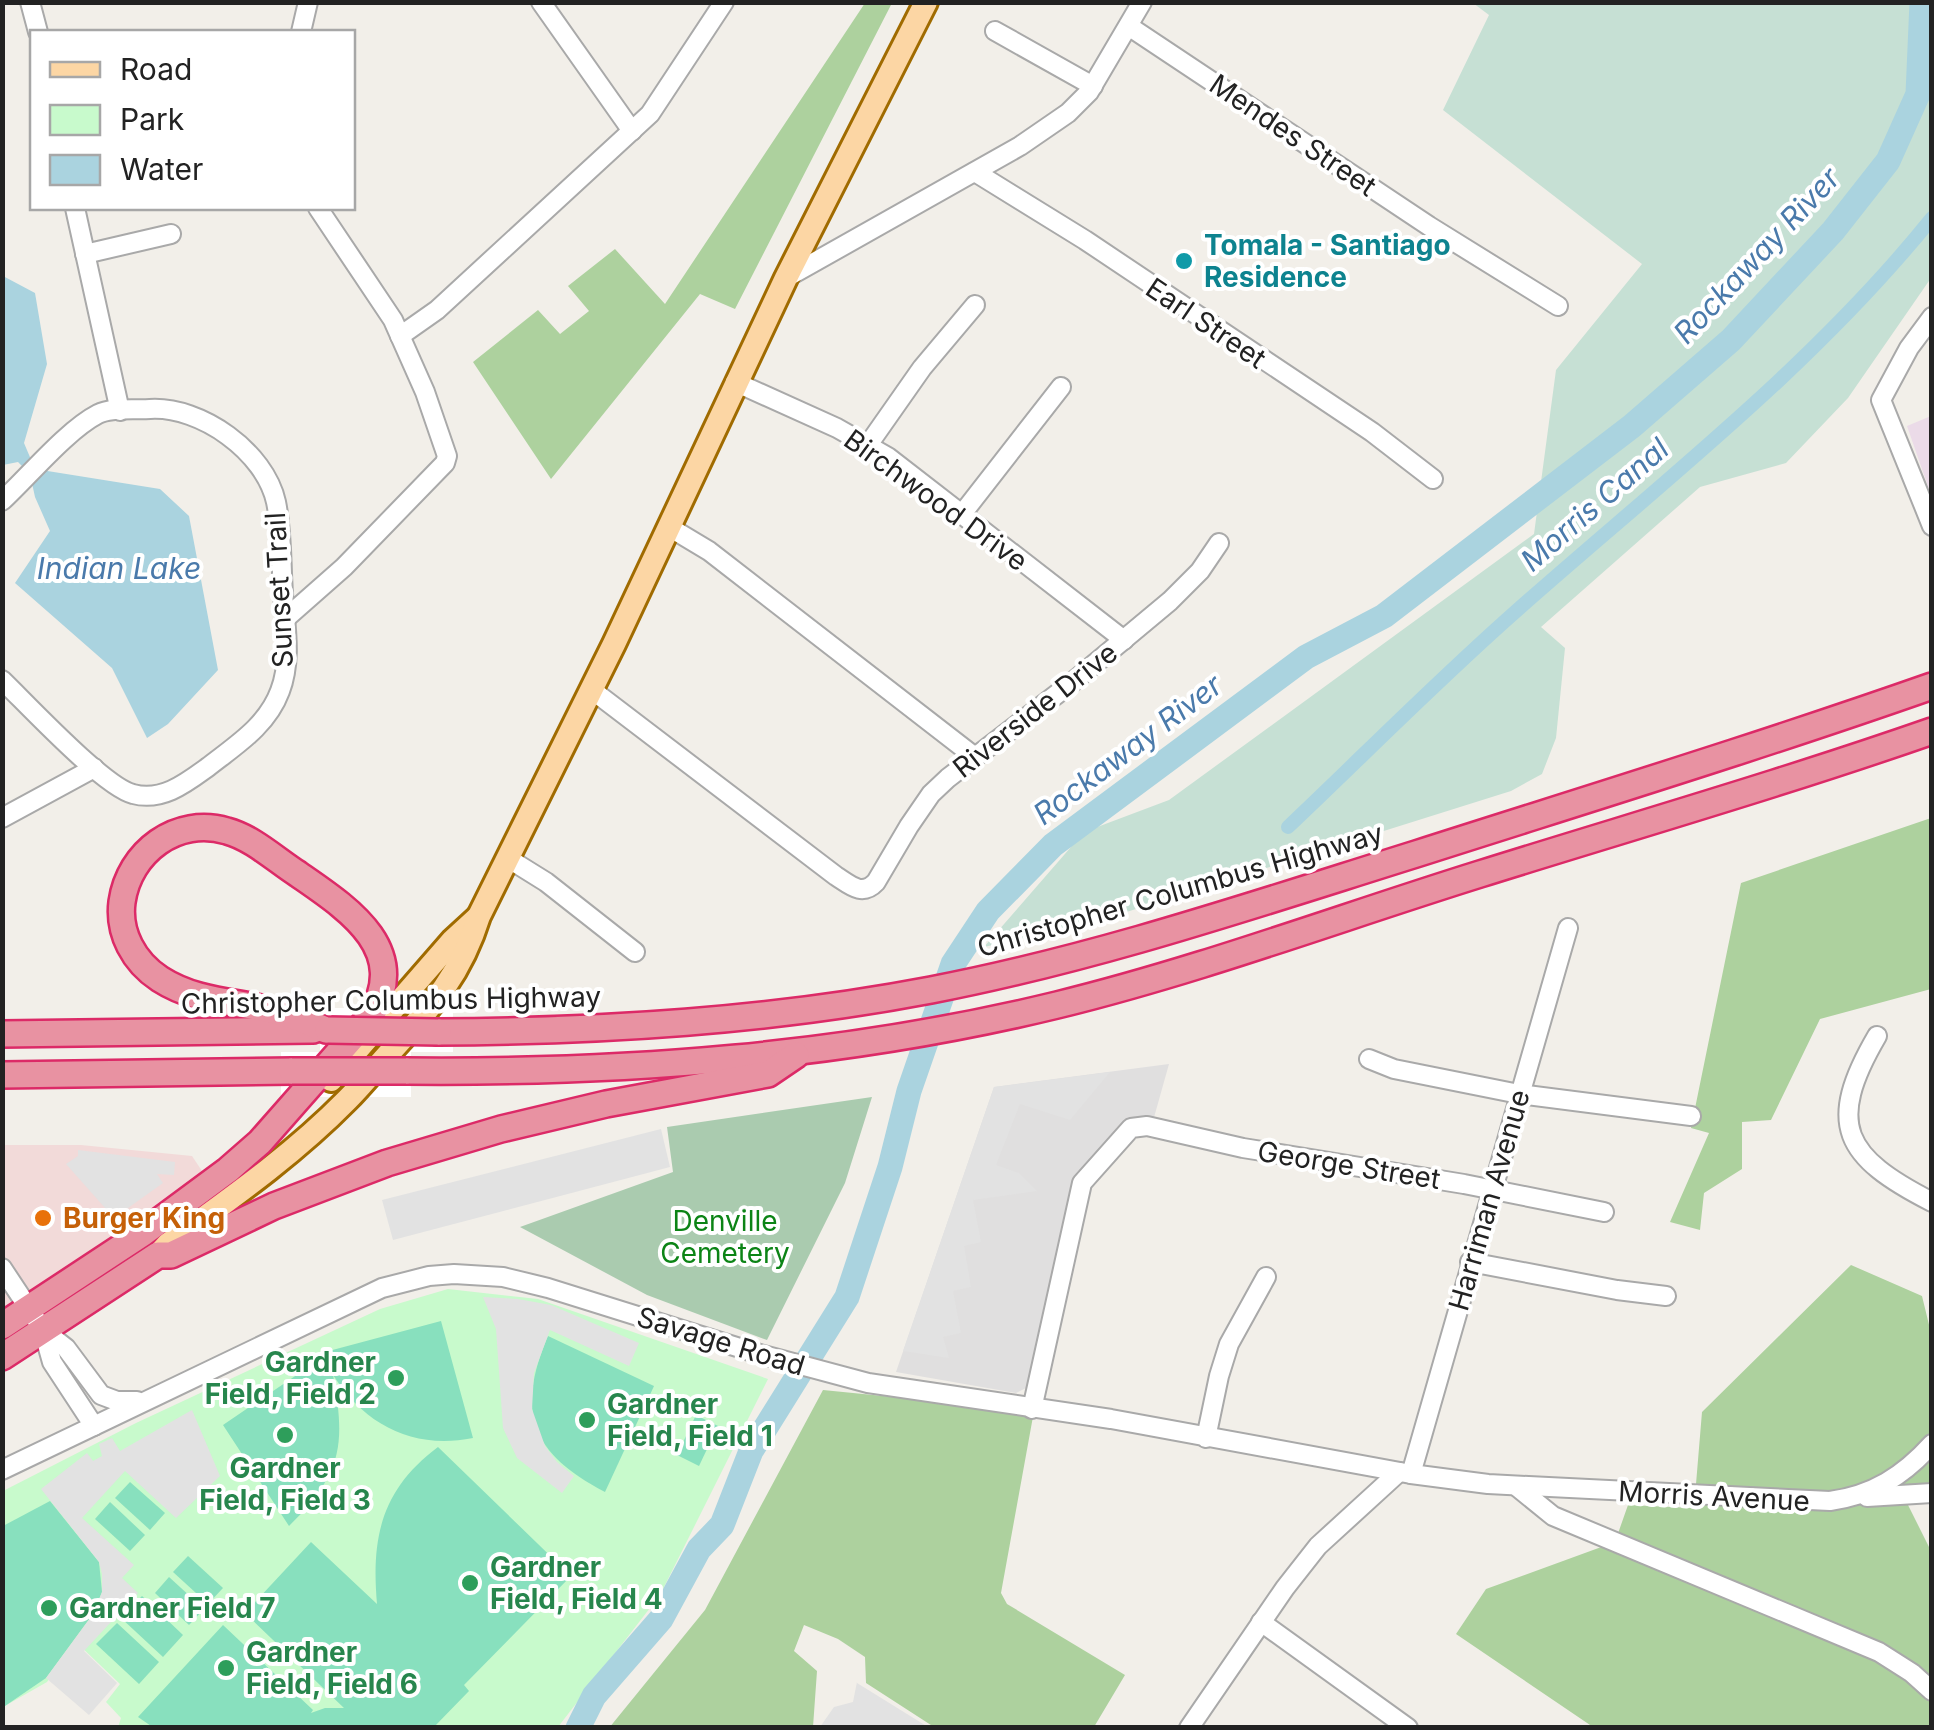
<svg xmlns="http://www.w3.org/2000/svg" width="1934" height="1730" font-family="Inter,sans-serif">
	<rect width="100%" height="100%" fill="#f2efe9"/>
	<polygon fill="#e0dfdf" points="1169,1064 1153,1121 1121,1127 1072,1188 1028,1387 1016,1393 896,1372 994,1087"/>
	<polygon fill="#f2dad9" points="3,1145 81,1145 192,1156 206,1177 3,1316"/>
	<polygon fill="#ebdbe8" points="1931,416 1931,495 1907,426"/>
	<g fill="#add19e">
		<polygon points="865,3 892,3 735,309 700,294 551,479 473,362 538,310 560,334 589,311 568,286 615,249 665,304"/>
		<polygon points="1931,818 1931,989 1820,1019 1771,1120 1742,1122 1742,1169 1704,1193 1700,1230 1670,1222 1709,1133 1691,1128 1741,883"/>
		<polygon points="1851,1265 1922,1296 1931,1333 1931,1482 1908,1505 1931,1551 1931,1727 1593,1727 1456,1634 1486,1589 1615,1542 1628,1505 1694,1508 1702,1412"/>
		<polygon points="823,1390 1034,1411 1001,1593 1007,1604 1125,1675 1094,1727 934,1727 866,1683 865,1657 838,1639 804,1625 794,1651 817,1671 813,1727 609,1728 705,1610"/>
	</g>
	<polygon fill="#c6e0d4" points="1473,3 1931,3 1931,278 1848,398 1786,463 1700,487 1541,627 1565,648 1556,738 1542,774 1511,791 1085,925 984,947 1084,832 1169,800 1534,534 1556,370 1642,264 1443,110 1489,15"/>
	<polygon fill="#aacbaf" points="872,1097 845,1183 767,1340 647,1295 520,1227 673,1172 667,1127"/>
	<polygon fill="#c8facc" points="448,1289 538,1299 768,1379 660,1595 558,1727 118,1727 121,1718 106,1702 120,1684 76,1642 47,1682 3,1707 3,1491 136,1423 380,1309"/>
	<g fill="#88e0be">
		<path d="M 441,1321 L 473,1438 C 413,1450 365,1425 333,1375 C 346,1445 342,1474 289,1526 L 223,1425 L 326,1355 L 325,1352 Z"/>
		<path d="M 548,1336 L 654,1386 L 605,1492 C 532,1454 515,1413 548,1336 Z"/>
		<polygon points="696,1415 718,1426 699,1466 677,1455"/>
		<path d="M 438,1447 L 571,1576 L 464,1685 L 469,1691 L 434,1727 L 154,1728 L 138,1717 L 223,1625 L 313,1710 L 311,1713 L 325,1708 L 344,1708 L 245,1613 L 311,1542 L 377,1604 C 371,1536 382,1489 438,1447 Z"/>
		<polygon points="130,1482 165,1513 150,1530 115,1498"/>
		<polygon points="50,1501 99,1562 102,1592 93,1614 46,1678 5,1706 3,1526"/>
		<polygon points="110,1502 145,1535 130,1551 95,1519"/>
		<polygon points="188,1556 223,1588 208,1604 173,1572"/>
		<polygon points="169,1577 204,1609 189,1625 155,1593"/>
		<polygon points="142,1596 183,1635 163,1657 121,1618"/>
		<polygon points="117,1623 159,1662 139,1684 96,1644"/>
	</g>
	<g fill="#e2e2e2">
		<polygon points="1110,1072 1070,1120 1020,1104 996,1165 1019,1173 1037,1191 973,1200 981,1242 964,1246 971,1287 953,1291 961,1333 943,1337 949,1358 903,1351 994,1087"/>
		<polygon points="661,1129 670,1167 393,1240 382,1200"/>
		<polygon points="78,1150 175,1162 174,1175 157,1174 163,1183 114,1218 66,1164 78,1156"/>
		<polygon points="483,1297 518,1299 551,1305 639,1343 629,1366 550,1330 534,1373 532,1409 545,1446 557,1462 574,1476 562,1493 517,1458 503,1428 496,1329"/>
		<polygon points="192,1410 220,1476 176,1518 125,1471 82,1518 134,1565 122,1578 138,1593 84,1651 117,1683 89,1715 46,1678 93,1614 102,1592 102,1574 99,1562 41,1489 87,1453 93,1461 102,1456 99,1444 112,1438 120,1451"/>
		<polygon points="857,1682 857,1683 928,1727 820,1727 834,1707 853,1702"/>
	</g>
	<polygon fill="#aad3df" points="3,276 35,293 47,364 24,443 35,469 160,489 189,516 218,670 168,724 147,738 112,668 15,583 50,531 35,497 30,474 18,462 3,465"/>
	<polygon fill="#fff" points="320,1008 453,1008 453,1052 411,1052 411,1097 281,1097 281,1052 320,1052"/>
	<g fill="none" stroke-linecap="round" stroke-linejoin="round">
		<path stroke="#aad3df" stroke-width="14" d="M 1288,827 C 1363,756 1436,682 1514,613 C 1657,486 1811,368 1932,218"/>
		<polyline stroke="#aad3df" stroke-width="25" points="578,1728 594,1696 661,1619 699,1549 722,1525 751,1451 847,1297 890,1167 909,1091 953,964 988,911 1053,845 1306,657 1384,616 1632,426 1731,340 1833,231 1888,161 1918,94 1922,2"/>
		<g stroke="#a9a9a9" stroke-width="22">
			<g id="minor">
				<polyline points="30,2 38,32"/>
				<polyline points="541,2 632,131"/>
				<polyline points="1130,27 1429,226 1558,306"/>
				<polyline points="995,31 1093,86"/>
				<polyline points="301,32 308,2"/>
				<polyline points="975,172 1085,240 1372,432 1433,479"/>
				<polyline points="75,208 120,411"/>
				<polyline points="85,254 171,234"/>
				<polyline points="786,278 1020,146 1068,113 1089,92 1142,2"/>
				<polyline points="1932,317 1909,348 1881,400 1932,526"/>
				<polyline points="400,336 437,310 650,114 724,2"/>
				<polyline points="735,382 837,428 888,457 1124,640"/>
				<polyline points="868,445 922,368 975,305"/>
				<path d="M 2,501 C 28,477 67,430 98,414 C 111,407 135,410 150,409 C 201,406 265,452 276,502 C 282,531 281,564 283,593 C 285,625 292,660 280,691 C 267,726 236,745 208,767 C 186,783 162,802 133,794 C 104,787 27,704 2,680"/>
				<polyline points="962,514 1061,387"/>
				<polyline points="669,527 709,551 975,757"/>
				<polyline points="285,619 344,567 445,463 447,456 425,392 393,320 318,208"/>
				<path d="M 592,690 L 836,876 C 850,885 862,897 876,882 L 909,826 L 931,794 L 948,778 L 1074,681 L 1170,601 L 1200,571 L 1219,543"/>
				<polyline points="2,818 94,768"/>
				<polyline points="509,859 546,882 635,952"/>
				<path d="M 1877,1036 C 1825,1125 1844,1157 1932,1202"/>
				<polyline points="1369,1059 1394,1069 1519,1094 1691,1116"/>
				<polyline points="1470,1262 1617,1290 1666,1296"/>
				<polyline points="2,1268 43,1330 52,1362 94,1426"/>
				<polyline points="43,1330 66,1348 101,1395 117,1401 137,1401"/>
				<polyline points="1032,1409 1082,1183 1131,1128 1147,1126 1243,1148 1464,1184 1604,1212"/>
				<polyline points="1206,1438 1219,1376 1229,1344 1266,1277"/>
				<path d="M 2,1470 L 382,1288 L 429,1276 L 454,1274 L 503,1277 L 548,1288 L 756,1353 L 868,1383 L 1111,1419 L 1411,1474 L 1488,1484 L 1830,1501 C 1873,1495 1903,1476 1932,1444"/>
				<polyline points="1411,1474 1568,928"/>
				<polyline points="1516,1486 1553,1516 1879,1652 1912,1673 1932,1691"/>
				<polyline points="1867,1497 1932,1493"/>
				<polyline points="1261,1622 1408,1728"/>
				<polyline points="1189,1728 1285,1588 1318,1546 1399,1472"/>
			</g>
		</g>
		<g stroke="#a06b00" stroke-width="28">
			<g id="major">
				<polyline points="331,1080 453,940 477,918"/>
				<path d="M 158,1255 L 168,1244 C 230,1199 293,1155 347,1100 C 363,1084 377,1066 393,1049 C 433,1005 461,974 479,916 L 614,644 L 786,278 L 926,2"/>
			</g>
		</g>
		<g stroke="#dc2a67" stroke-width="30">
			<g id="highway">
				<path d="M 438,1032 C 604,1031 769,1021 931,990 C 1097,958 1256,904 1416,854 C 1588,799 1761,746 1932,686"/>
				<polyline points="2,1034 313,1030"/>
				<path d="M 406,1071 C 626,1073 843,1057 1057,1005 C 1200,970 1339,918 1480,874 C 1630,827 1783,783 1932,731"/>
				<polyline points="2,1075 292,1071"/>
				<path d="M 2,1326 L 143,1233 L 228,1170 L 260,1142 L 370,1017 C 412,949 347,908 298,874 C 276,860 253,838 227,831 C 177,816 129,852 122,902 C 118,933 134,962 160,979 C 199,1004 241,1001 283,1013 C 298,1017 312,1024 326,1030"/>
				<polyline points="2,1357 158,1255 171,1255 274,1206 387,1163 501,1129 606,1104 768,1074 796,1055"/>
			</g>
		</g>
		<use href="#minor" stroke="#fff" stroke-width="18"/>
		<use href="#major" stroke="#fcd6a4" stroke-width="22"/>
		<use href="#highway" stroke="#e892a2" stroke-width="25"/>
		<g stroke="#dc2a67" stroke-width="30" stroke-linecap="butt">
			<g id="highway-bridge">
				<polyline points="328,1030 438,1032"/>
				<polyline points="292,1071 406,1071"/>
			</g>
		</g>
		<use href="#highway-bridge" stroke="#e892a2" stroke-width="25"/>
	</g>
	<circle fill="#0f9aa8" stroke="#fff" stroke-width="4" cx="1184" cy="261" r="10"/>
	<circle fill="#e8710a" stroke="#fff" stroke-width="4" cx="43" cy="1218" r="10"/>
	<g fill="#2e9e5b" stroke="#fff" stroke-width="4">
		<circle cx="396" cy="1378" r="10"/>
		<circle cx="587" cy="1420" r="10"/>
		<circle cx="285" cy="1435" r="10"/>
		<circle cx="470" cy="1583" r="10"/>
		<circle cx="49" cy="1608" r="10"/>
		<circle cx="226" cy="1668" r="10"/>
	</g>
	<g text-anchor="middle" stroke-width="8" stroke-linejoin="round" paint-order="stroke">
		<g font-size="28" fill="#222" stroke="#fff">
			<text transform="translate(1293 135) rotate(34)" y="10">Mendes Street</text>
			<text transform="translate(1206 323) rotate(34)" y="10">Earl Street</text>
			<text transform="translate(936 500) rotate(36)" y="10">Birchwood Drive</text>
			<text transform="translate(279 590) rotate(-93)" y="10">Sunset Trail</text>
			<text transform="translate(1035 710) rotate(-38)" y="10">Riverside Drive</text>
			<text transform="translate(1180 890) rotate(-16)" y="10">Christopher Columbus Highway</text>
			<text transform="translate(391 1000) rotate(-1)" y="10">Christopher Columbus Highway</text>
			<text transform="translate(1349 1165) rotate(9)" y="10">George Street</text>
			<text transform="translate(1489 1200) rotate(-74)" y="10">Harriman Avenue</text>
			<text transform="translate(721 1341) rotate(17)" y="10">Savage Road</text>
			<text transform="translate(1714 1496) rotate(3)" y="10">Morris Avenue</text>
		</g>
		<g font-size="28" font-weight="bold" fill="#0d838f" stroke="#fff" text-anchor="start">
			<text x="1204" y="255">Tomala - Santiago<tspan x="1204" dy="32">Residence</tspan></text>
		</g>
		<g font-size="28" font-weight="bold" fill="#c56008" stroke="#fff" text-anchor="start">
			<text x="63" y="1228">Burger King</text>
		</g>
		<g font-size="28" fill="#0c8416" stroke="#fff">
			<text x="725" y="1231">Denville<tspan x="725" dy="32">Cemetery</tspan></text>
		</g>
		<g font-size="28" font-weight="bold" fill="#27864d" stroke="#fff" text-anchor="start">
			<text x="376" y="1372" text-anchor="end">Gardner<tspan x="376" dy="32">Field, Field 2</tspan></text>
			<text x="607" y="1414">Gardner<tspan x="607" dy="32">Field, Field 1</tspan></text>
			<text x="285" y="1478" text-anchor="middle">Gardner<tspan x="285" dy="32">Field, Field 3</tspan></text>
			<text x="490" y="1577">Gardner<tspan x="490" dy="32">Field, Field 4</tspan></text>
			<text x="69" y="1618">Gardner Field 7</text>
			<text x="246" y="1662">Gardner<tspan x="246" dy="32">Field, Field 6</tspan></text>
		</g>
		<g font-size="30" font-style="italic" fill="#4a7aab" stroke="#fff">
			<text transform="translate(1757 256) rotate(-47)" y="10">Rockaway River</text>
			<text transform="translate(1595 505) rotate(-41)" y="10">Morris Canal</text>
			<text x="119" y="579">Indian Lake</text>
			<text transform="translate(1128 750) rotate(-37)" y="10">Rockaway River</text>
		</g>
	</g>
	<rect width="1934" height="1730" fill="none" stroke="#222222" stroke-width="10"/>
	<rect x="30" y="30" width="325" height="180" fill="#ffffff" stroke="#a7a7a7" stroke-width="2.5"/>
	<rect x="50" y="62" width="50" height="15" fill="#fcd6a4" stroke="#a7a7a7" stroke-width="2.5"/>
	<text x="120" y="80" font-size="30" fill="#222222">Road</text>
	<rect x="50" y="105" width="50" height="30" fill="#c8facc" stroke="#a7a7a7" stroke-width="2.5"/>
	<text x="120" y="130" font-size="30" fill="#222222">Park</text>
	<rect x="50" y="155" width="50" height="30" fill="#aad3df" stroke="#a7a7a7" stroke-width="2.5"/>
	<text x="120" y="180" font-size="30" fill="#222222">Water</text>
</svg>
